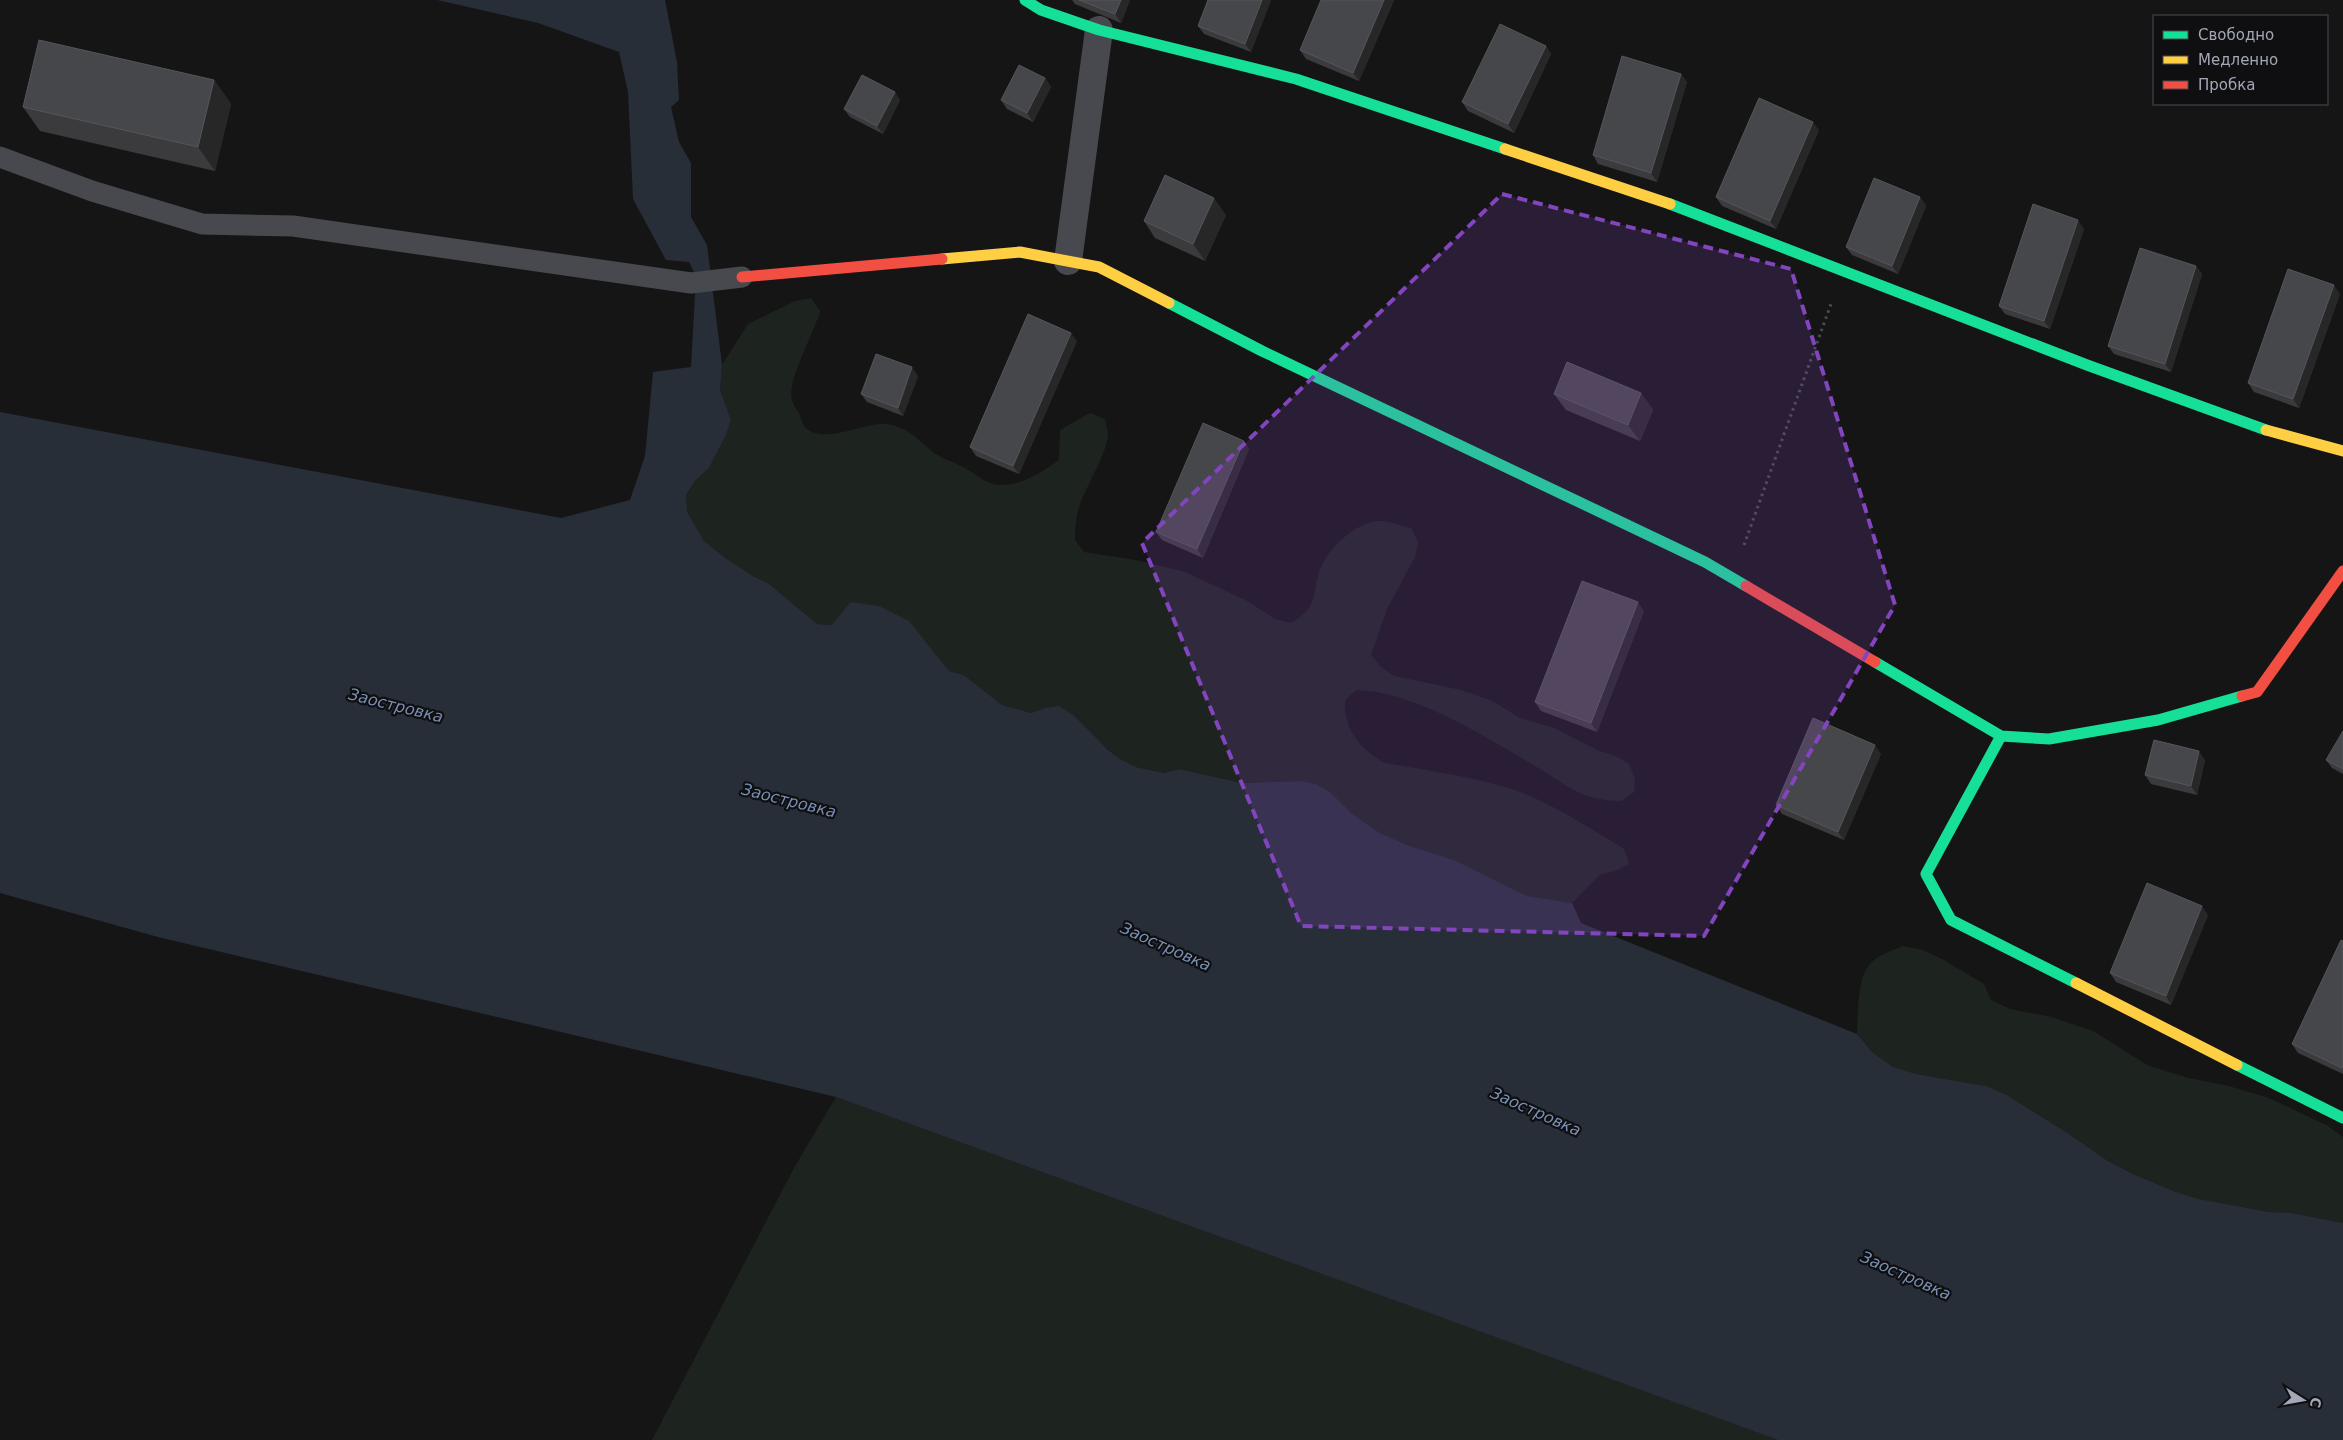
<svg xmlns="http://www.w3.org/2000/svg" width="2343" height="1440" font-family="'DejaVu Sans',sans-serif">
	<rect width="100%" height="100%" fill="#151515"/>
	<g fill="#1d241f">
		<path d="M 811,298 L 820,311 C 815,332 786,381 792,400 C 793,405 797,409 799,413 C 801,417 802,424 805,427 C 823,446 863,422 885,424 C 907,426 917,439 933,452 C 942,459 954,462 963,467 C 973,472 982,481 993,484 C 1016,489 1041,473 1059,460 L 1060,430 L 1090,413 L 1105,419 C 1106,424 1108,430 1108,435 C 1107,453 1087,485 1080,504 C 1076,516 1075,528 1075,540 L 1084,552 L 1136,560 L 1185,572 L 1247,601 L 1275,619 L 1291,623 C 1322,605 1310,592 1322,565 C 1330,547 1356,523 1377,521 C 1387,520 1401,526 1411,528 L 1418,542 L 1415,557 L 1387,609 L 1371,655 L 1381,667 L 1394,676 L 1461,690 L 1492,701 L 1520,718 L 1554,728 L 1599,751 L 1615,756 L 1629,764 L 1635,778 L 1634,792 L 1621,801 C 1579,800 1568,785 1535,766 C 1486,737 1414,691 1356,690 L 1345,700 C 1343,728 1360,750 1385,763 C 1430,771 1477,777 1520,792 C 1554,805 1593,830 1624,849 L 1629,864 L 1615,871 L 1601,874 L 1572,903 L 1527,896 L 1454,860 L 1410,846 L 1380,833 L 1351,814 L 1330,792 L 1316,784 L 1302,781 L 1242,783 L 1179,769 L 1164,773 L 1136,767 L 1120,759 L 1094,738 L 1045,708 L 1031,713 L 1002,705 L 964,675 L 949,671 L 909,622 L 850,602 L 832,625 L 817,624 L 768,583 L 753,576 L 727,559 L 704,541 L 686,512 L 686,495 L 695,481 L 709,468 L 726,435 L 731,420 L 720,390 L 722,365 L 748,324 L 795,301 Z"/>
		<path d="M 1903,946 L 1923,950 L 1942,959 L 1984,984 L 1991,1000 L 2010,1009 L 2051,1017 L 2093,1031 L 2149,1066 L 2189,1078 L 2229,1086 L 2269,1098 L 2328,1126 L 2343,1137 L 2343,1223 L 2292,1213 L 2269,1212 L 2199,1199 L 2176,1192 L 2131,1173 L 2108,1161 L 2069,1134 L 2007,1095 L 1985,1086 L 1916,1074 L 1893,1067 L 1872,1052 L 1857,1034 C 1858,1016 1857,980 1869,965 C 1877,955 1891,951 1903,946 Z"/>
		<polygon points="836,1097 1778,1440 652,1440 794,1168"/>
	</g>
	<polygon fill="#272e37" points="437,0 665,0 677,62 679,100 671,107 679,142 691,163 691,217 707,245 722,365 720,390 731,420 726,435 709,468 695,481 686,495 687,512 704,541 727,559 753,576 768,583 817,624 832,625 850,602 879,606 909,621 949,671 964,675 1002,705 1031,713 1045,708 1059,706 1073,715 1107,749 1120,759 1136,767 1164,773 1179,769 1242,783 1302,781 1316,784 1330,792 1352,814 1380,833 1410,846 1454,860 1527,896 1572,903 1581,923 1857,1034 1872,1052 1893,1067 1916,1074 1986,1086 2007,1095 2069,1134 2108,1161 2131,1173 2176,1192 2199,1199 2269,1212 2292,1213 2343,1223 2343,1440 1778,1440 836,1097 158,937 0,893 0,412 561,518 630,500 645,456 653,372 691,367 696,276 689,262 666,260 633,199 628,92 619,52 538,23"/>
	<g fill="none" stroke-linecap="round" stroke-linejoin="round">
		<polyline stroke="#4a4b4f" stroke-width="3" stroke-dasharray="2.5 4" stroke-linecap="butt" points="1744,545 1831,304"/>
		<polyline stroke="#48494e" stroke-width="21" points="0,157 92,191 202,224 293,226 691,283 742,277"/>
		<polyline stroke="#48494e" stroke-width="28" points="1068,261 1099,30"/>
		<g stroke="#16e098" stroke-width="11">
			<polyline points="1025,0 1041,10 1099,30 1296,79 1505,149"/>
			<polyline points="1670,204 2087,365 2266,430"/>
			<polyline points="1169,303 1262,351 1705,562 1746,586"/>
			<polyline points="1875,662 2001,736 2049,739 2158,720 2242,696"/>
			<polyline points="2001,736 1926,874 1951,920 2076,983"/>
			<polyline points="2237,1065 2343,1118"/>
		</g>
		<g stroke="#ffcf43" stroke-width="11">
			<polyline points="1505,149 1670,204"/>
			<polyline points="942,259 1020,252 1099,267 1169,303"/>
			<polyline points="2266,430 2343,451"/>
			<polyline points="2076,983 2237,1065"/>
		</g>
		<g stroke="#f24e42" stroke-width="11">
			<polyline points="742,277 942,259"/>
			<polyline points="1746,586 1875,662"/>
			<polyline points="2242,696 2257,692 2343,571"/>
		</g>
	</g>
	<g fill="#3b3b3d">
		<polygon points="1072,0 1130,0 1121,23 1075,4"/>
		<polygon points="1208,0 1271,0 1251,52 1204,34 1198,26"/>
		<polygon points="1321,0 1394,0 1359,81 1306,59 1300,50"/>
		<polygon points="1546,46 1551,54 1514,133 1468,111 1462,102"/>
		<polygon points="1681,74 1687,82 1657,182 1598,164 1593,155"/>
		<polygon points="1045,78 1051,87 1033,122 1007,109 1001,100"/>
		<polygon points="214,80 231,104 215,171 40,131 23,107"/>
		<polygon points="900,100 883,134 850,117 844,109"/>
		<polygon points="1819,130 1776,229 1722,206 1716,197"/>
		<polygon points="1920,197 1926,206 1898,274 1852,255 1846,247"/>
		<polygon points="1226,215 1205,261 1155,238 1144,221"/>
		<polygon points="2084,229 2050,329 2005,314 1999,306"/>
		<polygon points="2196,266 2202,274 2171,372 2114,354 2108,346"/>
		<polygon points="2340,294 2299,408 2254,392 2248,383"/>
		<polygon points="1077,341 1019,474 976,456 970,447"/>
		<polygon points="918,376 903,416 867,402 861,394"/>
		<polygon points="1641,393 1653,410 1640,441 1566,410 1554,394"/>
		<polygon points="1244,441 1249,449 1203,558 1162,540 1156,532"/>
		<polygon points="1644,611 1597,732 1541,711 1535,702"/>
		<polygon points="2343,731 2343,774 2332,768 2326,760"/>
		<polygon points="1881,754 1844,840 1782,814 1776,805"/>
		<polygon points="2205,760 2197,795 2151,784 2145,775"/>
		<polygon points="2208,915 2171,1005 2116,982 2110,973"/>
		<polygon points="2343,941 2343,1074 2298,1053 2292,1044"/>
	</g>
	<g fill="#272728">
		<polygon points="1121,0 1130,0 1121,23 1115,14"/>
		<polygon points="1262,0 1271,0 1251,52 1245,44"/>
		<polygon points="1384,0 1394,0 1359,81 1353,73"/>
		<polygon points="1546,46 1551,54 1514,133 1508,124"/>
		<polygon points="1681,74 1687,82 1657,182 1651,173"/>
		<polygon points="1045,78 1051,87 1033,122 1027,113"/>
		<polygon points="214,80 231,104 215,171 198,147"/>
		<polygon points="895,92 900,100 883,134 877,126"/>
		<polygon points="1813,122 1819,130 1776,229 1770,221"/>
		<polygon points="1920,197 1926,206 1898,274 1892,266"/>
		<polygon points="1214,198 1226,215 1205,261 1193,244"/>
		<polygon points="2078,220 2084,229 2050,329 2044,321"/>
		<polygon points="2196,266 2202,274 2171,372 2165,364"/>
		<polygon points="2334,285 2340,294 2299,408 2293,399"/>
		<polygon points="1071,333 1077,341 1019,474 1013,466"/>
		<polygon points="912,367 918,376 903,416 898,408"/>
		<polygon points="1641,393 1653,410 1640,441 1628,425"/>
		<polygon points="1244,441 1249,449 1203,558 1197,549"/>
		<polygon points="1638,602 1644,611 1597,732 1591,723"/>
		<polygon points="1875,745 1881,754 1844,840 1838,832"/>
		<polygon points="2199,751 2205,760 2197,795 2191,786"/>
		<polygon points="2202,906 2208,915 2171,1005 2166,996"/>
	</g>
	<g fill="#46474a" stroke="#55565b">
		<polygon points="1079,0 1121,0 1115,14"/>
		<polygon points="1208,0 1262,0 1245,44 1198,26"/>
		<polygon points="1321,0 1384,0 1353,73 1300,50"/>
		<polygon points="1500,24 1546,46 1508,124 1462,102"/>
		<polygon points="39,40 214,80 198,147 23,107"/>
		<polygon points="1622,56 1681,74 1651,173 1593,155"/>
		<polygon points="1019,65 1045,78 1027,113 1001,100"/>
		<polygon points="862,75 895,92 877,126 844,109"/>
		<polygon points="1759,98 1813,122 1770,221 1716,197"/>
		<polygon points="1165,175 1214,198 1193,244 1144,221"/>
		<polygon points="1874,178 1920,197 1892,266 1846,247"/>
		<polygon points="2033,204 2078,220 2044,321 1999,306"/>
		<polygon points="2140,248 2196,266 2165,364 2108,346"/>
		<polygon points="2288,269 2334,285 2293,399 2248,383"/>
		<polygon points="1028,314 1071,333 1013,466 970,447"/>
		<polygon points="876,354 912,367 898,408 861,394"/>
		<polygon points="1567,362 1641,393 1628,425 1554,394"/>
		<polygon points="1203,423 1244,441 1197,549 1156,532"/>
		<polygon points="1582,581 1638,602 1591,723 1535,702"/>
		<polygon points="1813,718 1875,745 1838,832 1776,805"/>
		<polygon points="2343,731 2343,769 2326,760"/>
		<polygon points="2154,740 2199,751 2191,786 2145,775"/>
		<polygon points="2147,883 2202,906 2166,996 2110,973"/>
		<polygon points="2341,940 2343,941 2343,1065 2342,1068 2292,1044"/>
	</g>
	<path fill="#8345bd" fill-opacity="0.2" stroke="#8345bd" stroke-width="4" stroke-dasharray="10 6" stroke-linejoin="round" d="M 1502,194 L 1791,269 L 1895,605 L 1704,936 L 1301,926 L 1142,543 Z"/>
	<g text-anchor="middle" stroke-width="4.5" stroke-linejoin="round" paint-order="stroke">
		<g font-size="16" font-style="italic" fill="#7990b5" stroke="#0f0f11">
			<text transform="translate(396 705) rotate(14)" y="6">Заостровка</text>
			<text transform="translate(789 800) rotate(14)" y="6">Заостровка</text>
			<text transform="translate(1166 946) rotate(24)" y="6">Заостровка</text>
			<text transform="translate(1536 1111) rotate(24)" y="6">Заостровка</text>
			<text transform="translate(1906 1275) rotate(24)" y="6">Заостровка</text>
		</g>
	</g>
	<rect x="2153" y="15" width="175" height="90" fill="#0f0f11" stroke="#4b4c53"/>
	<rect x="2163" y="31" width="25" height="8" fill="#16e098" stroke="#4b4c53"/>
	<text x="2198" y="40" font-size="15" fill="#a4a7b7">Свободно</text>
	<rect x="2163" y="56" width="25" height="8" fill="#ffcf43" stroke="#4b4c53"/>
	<text x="2198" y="65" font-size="15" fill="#a4a7b7">Медленно</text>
	<rect x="2163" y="81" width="25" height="8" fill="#f24e42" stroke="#4b4c53"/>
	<text x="2198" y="90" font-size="15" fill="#a4a7b7">Пробка</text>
	<g transform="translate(2303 1400) rotate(101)" stroke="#0f0f11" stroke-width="4" paint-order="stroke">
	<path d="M0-4L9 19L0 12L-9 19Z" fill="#a4a7b7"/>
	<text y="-8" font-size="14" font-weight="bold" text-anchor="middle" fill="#a4a7b7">С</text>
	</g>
</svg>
